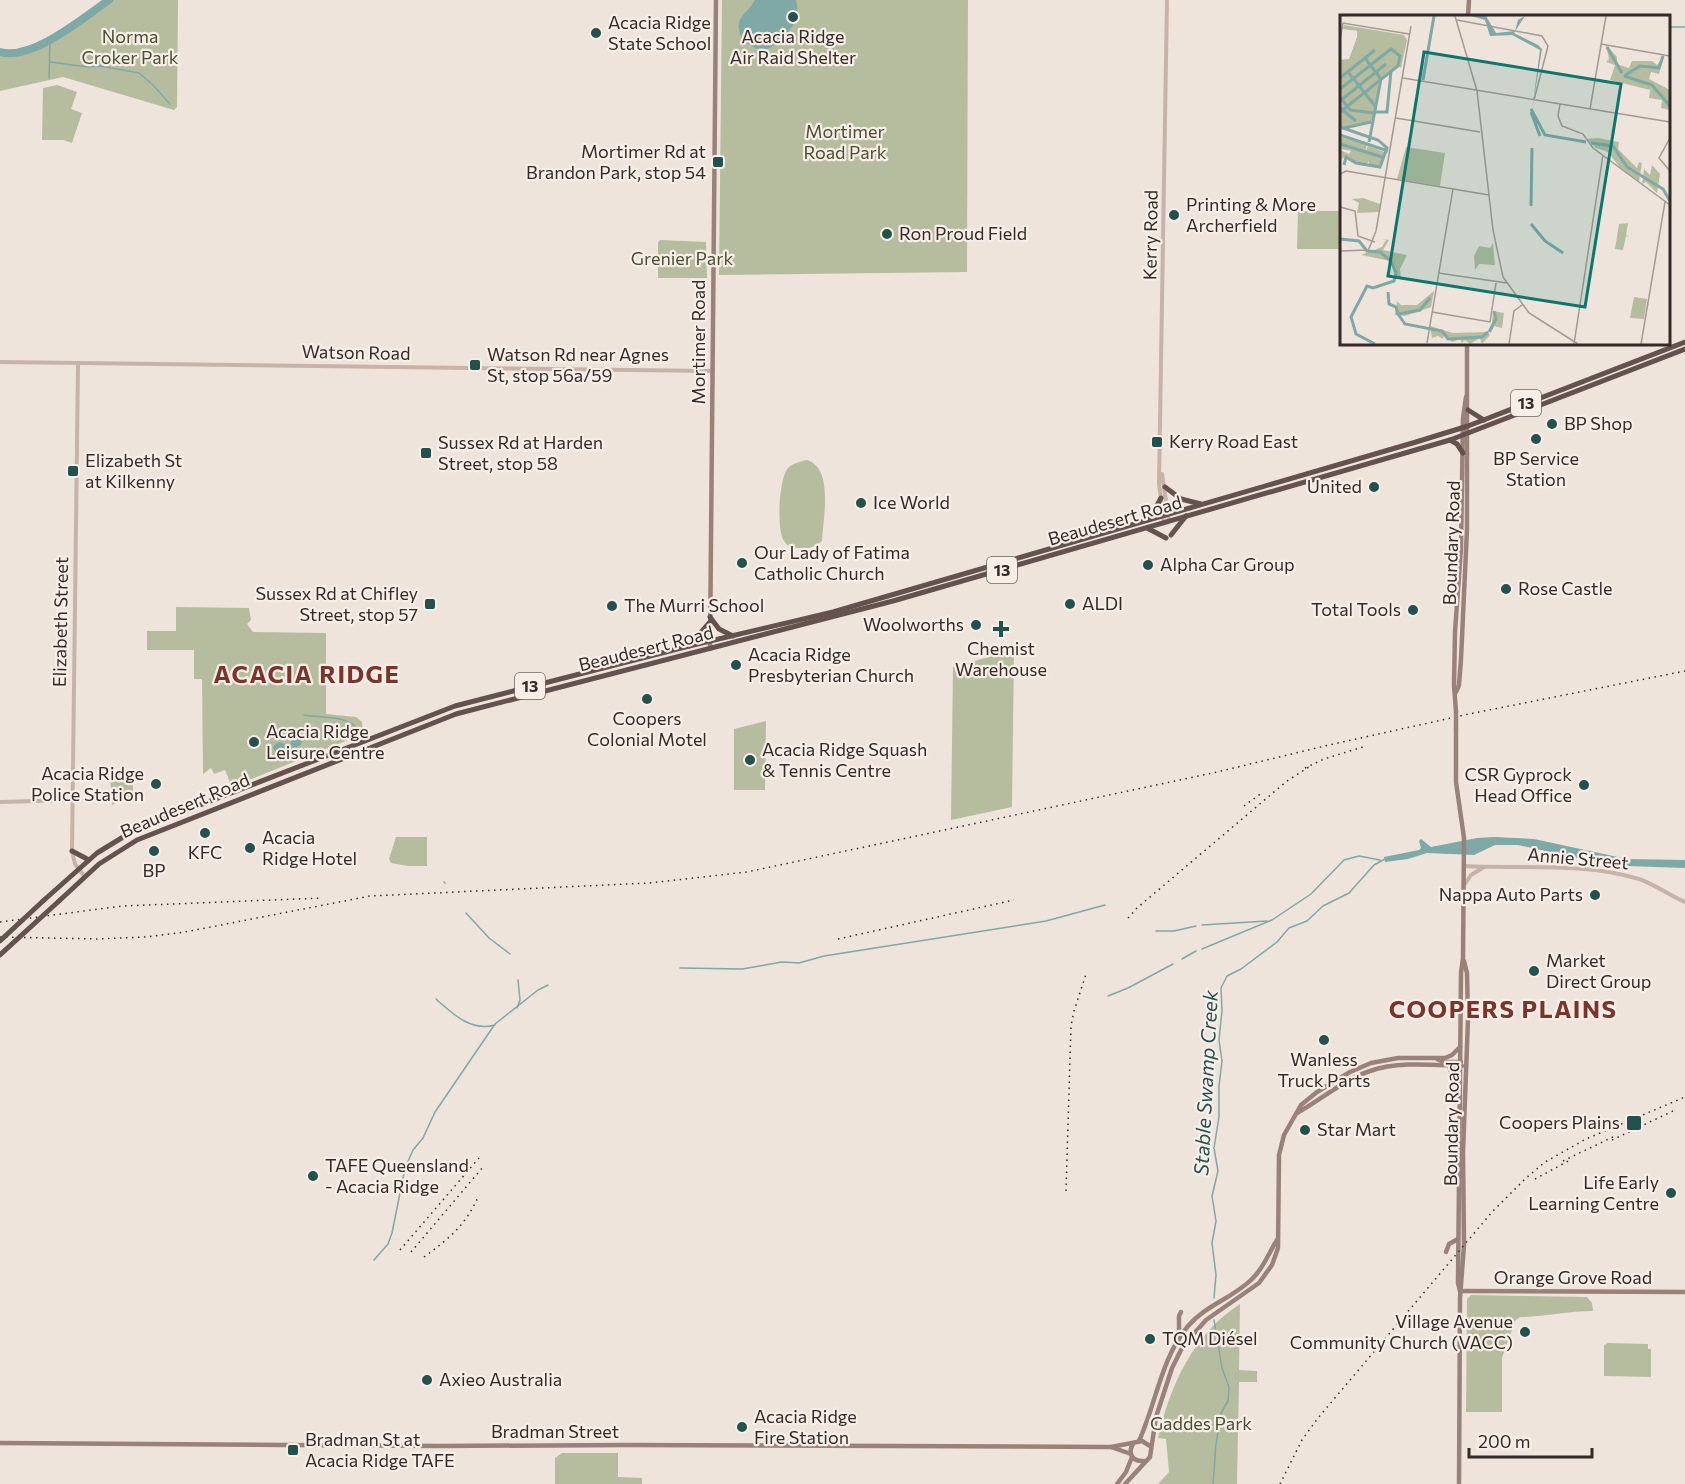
<svg xmlns="http://www.w3.org/2000/svg" width="1685" height="1484" font-family="Commissioner,sans-serif">
	<rect width="100%" height="100%" fill="#efe4dc"/>
	<g fill="#b6bd9e">
		<path d="M 109,0 L 178,0 L 177,107 L 174,110 L 63,77 L 0,91 L 0,52 C 32,61 83,18 109,0 Z"/>
		<polygon points="722,0 968,0 967,272 719,275"/>
		<polygon points="57,85 77,92 71,109 82,113 72,143 63,140 42,140 43,88"/>
		<polygon points="1298,211 1341,211 1341,249 1297,249"/>
		<polygon points="660,240 706,242 707,278 658,278 658,242"/>
		<path d="M 807,460 C 834,468 823,519 822,541 C 815,547 809,549 800,548 C 793,548 788,547 784,541 C 776,530 779,475 789,467 C 794,463 801,461 807,460 Z"/>
		<polygon points="176,607 249,608 251,620 247,624 253,632 326,633 326,714 356,717 362,722 363,734 232,787 225,770 214,774 211,768 203,774 202,679 194,679 194,650 147,650 147,631 176,631"/>
		<polygon points="1014,650 1012,807 951,820 953,667"/>
		<polygon points="766,721 765,790 734,790 734,729"/>
		<polygon points="110,773 133,773 133,795 112,805"/>
		<polygon points="396,837 427,837 427,866 408,866 391,863 389,859"/>
		<path d="M 1471,1295 L 1587,1297 L 1592,1303 L 1593,1311 C 1568,1311 1544,1317 1520,1317 L 1515,1321 L 1502,1358 L 1502,1412 L 1466,1412 L 1467,1299 Z"/>
		<path d="M 1240,1304 L 1239,1370 L 1257,1371 L 1257,1382 L 1239,1382 L 1237,1484 L 1158,1484 L 1169,1472 L 1166,1439 L 1158,1438 C 1170,1386 1193,1334 1240,1304 Z"/>
		<polygon points="1608,1343 1648,1344 1648,1349 1651,1349 1651,1377 1604,1376 1604,1345"/>
		<polygon points="562,1453 618,1453 618,1477 642,1478 642,1484 555,1484 555,1458"/>
	</g>
	<g fill="#7ea9a6">
		<path d="M 755,0 L 796,0 C 803,23 781,44 762,52 L 743,41 C 732,17 744,18 755,0 Z"/>
		<polygon points="295,737 300,737 302,742 300,746 294,748 295,755 292,759 286,759 283,754 276,753 273,748 275,744 280,742 288,746"/>
		<polygon points="1494,837 1534,839 1627,859 1685,860 1685,868 1626,866 1586,860 1518,845 1495,845 1474,855 1427,853 1408,859 1385,862 1384,857 1419,850 1421,848 1419,841 1421,839 1431,847 1477,838"/>
	</g>
	<g fill="none" stroke-linecap="round" stroke-linejoin="round">
		<g stroke="#7ea9a6" stroke-width="1.5">
			<polyline points="1668,27 1685,27"/>
			<polyline points="50,62 88,67 100,66 139,73 153,85 170,104"/>
			<polyline points="49,78 50,39"/>
			<path d="M 304,715 C 325,719 352,713 362,736"/>
			<polyline points="444,882 445,883"/>
			<polyline points="466,913 489,938 510,954"/>
			<polyline points="1202,925 1267,921"/>
			<polyline points="1156,931 1174,931 1196,926"/>
			<polyline points="1202,949 1272,920 1311,894 1344,860 1359,856 1380,860"/>
			<polyline points="1182,959 1196,951"/>
			<polyline points="680,968 742,969 782,962 799,963 824,956 1046,921 1105,905"/>
			<polyline points="1108,996 1128,988 1173,964"/>
			<path d="M 436,999 C 453,1014 471,1032 495,1025"/>
			<polyline points="517,1008 520,1000 518,980"/>
			<polyline points="374,1260 388,1244 392,1233 405,1168 413,1150 423,1138 435,1112 495,1024 538,990 548,985"/>
			<polyline points="1214,1298 1216,1275 1212,1243 1216,1221 1212,1196 1218,1171 1214,1148 1219,1117 1219,1086 1222,1061 1219,1040 1222,1011 1221,988 1227,976 1241,969 1277,942 1289,928 1307,921 1323,906 1349,893 1374,865 1385,859"/>
			<polyline points="1213,1484 1216,1444 1221,1413 1228,1401 1229,1387 1222,1368 1214,1320"/>
		</g>
		<path stroke="#7ea9a6" stroke-width="8" d="M 0,52 C 32,61 83,18 109,0"/>
		<g stroke="#c6b3a9" stroke-width="4">
			<polyline points="0,362 713,371"/>
			<polyline points="78,363 72,851 75,864 85,877"/>
			<polyline points="1162,474 1169,521"/>
			<polyline points="1164,523 1159,483 1167,0"/>
			<polyline points="0,802 73,800"/>
			<path d="M 1464,866 C 1521,869 1584,862 1639,879 C 1652,883 1671,896 1685,902"/>
			<polyline points="1465,884 1471,875 1484,867"/>
		</g>
		<g stroke="#99827b" stroke-width="4.5">
			<polyline points="1468,16 1469,0"/>
			<polyline points="710,649 716,0"/>
			<polyline points="1456,692 1459,685 1461,659 1467,529 1467,344"/>
			<polyline points="1456,712 1454,685 1455,632 1461,547 1463,418 1466,397"/>
			<polyline points="1456,729 1456,782 1464,838 1463,958 1461,973 1458,1283 1460,1291"/>
			<polyline points="1437,1059 1444,1062 1461,1062"/>
			<polyline points="1449,1066 1455,1082 1459,1086"/>
			<path d="M 1297,1113 C 1321,1100 1343,1080 1370,1071 C 1398,1061 1433,1065 1462,1066"/>
			<polyline points="1446,1252 1449,1244 1458,1239"/>
			<polyline points="1460,1291 1685,1292"/>
			<polyline points="1179,1340 1179,1316 1181,1312"/>
			<path d="M 1139,1441 C 1156,1404 1161,1358 1188,1326 C 1206,1305 1233,1298 1252,1279 C 1264,1268 1268,1254 1277,1240"/>
			<polyline points="0,1443 439,1446 628,1445 1111,1447 1142,1441 1150,1446"/>
			<path d="M 1133,1444 C 1127,1454 1133,1462 1144,1461"/>
			<polyline points="1111,1447 1131,1454"/>
			<polyline points="1117,1484 1126,1472 1132,1457"/>
			<polyline points="1125,1484 1150,1457 1156,1417 1172,1368 1183,1346 1206,1320 1259,1283 1272,1265 1278,1248 1279,1155 1284,1135 1301,1105 1317,1092 1350,1072 1371,1063 1398,1058 1445,1058 1452,1055 1460,1047"/>
			<polyline points="1459,1484 1460,1298 1464,1245 1463,1152 1468,1019 1467,973 1464,961"/>
		</g>
		<g stroke="#64524e" stroke-width="5">
			<polyline points="1468,410 1484,420"/>
			<polyline points="1450,440 1457,444 1463,453"/>
			<polyline points="1165,487 1181,499 1201,504"/>
			<polyline points="1146,519 1155,509 1161,498"/>
			<polyline points="1147,528 1166,538"/>
			<polyline points="1171,535 1186,516"/>
			<polyline points="710,617 719,629 733,636"/>
			<polyline points="689,646 710,622"/>
			<polyline points="72,851 89,860"/>
			<polyline points="43,901 97,853 133,831 455,706 689,646 833,612 1416,442 1468,426 1685,342"/>
			<polyline points="59,901 99,864 137,840 456,714 893,601 1450,440 1685,349"/>
		</g>
		<g stroke="#342b28" stroke-width="1.5" stroke-dasharray="1.5 4.5" stroke-linecap="butt">
			<polyline points="1305,768 1324,759 1366,746"/>
			<polyline points="1244,806 1263,792"/>
			<polyline points="1128,918 1137,908 1287,781 1312,765"/>
			<polyline points="0,922 122,906 322,898"/>
			<polyline points="0,937 98,939 145,937 185,932 370,896 649,883 747,872 1217,772 1329,745 1469,714 1685,671"/>
			<polyline points="838,939 1014,900"/>
			<polyline points="1612,1140 1675,1110"/>
			<polyline points="1563,1161 1617,1135"/>
			<polyline points="1535,1179 1572,1159"/>
			<polyline points="1066,1191 1071,1026 1074,1011 1086,974"/>
			<polyline points="400,1250 479,1158"/>
			<polyline points="411,1252 483,1167"/>
			<path d="M 424,1257 C 450,1238 466,1225 479,1195"/>
			<polyline points="1280,1484 1302,1440 1318,1418 1492,1212 1525,1179 1545,1162 1586,1139 1685,1097"/>
		</g>
		<polyline stroke="#99827b" stroke-width="4.5" points="1456,712 1456,729"/>
		<g stroke="#64524e" stroke-width="5">
			<polyline points="0,941 43,901"/>
			<polyline points="0,955 59,901"/>
		</g>
	</g>
	<g fill="#22514e" stroke="#f7eee8" stroke-width="2">
		<circle cx="793" cy="17" r="6"/>
		<circle cx="596" cy="33" r="6"/>
		<rect x="712" y="156" width="12" height="12" rx="3"/>
		<circle cx="1174" cy="215" r="6"/>
		<circle cx="887" cy="234" r="6"/>
		<rect x="469" y="359" width="12" height="12" rx="3"/>
		<circle cx="1552" cy="424" r="6"/>
		<circle cx="1536" cy="439" r="6"/>
		<rect x="1151" y="436" width="12" height="12" rx="3"/>
		<rect x="420" y="447" width="12" height="12" rx="3"/>
		<rect x="67" y="465" width="12" height="12" rx="3"/>
		<circle cx="1374" cy="487" r="6"/>
		<circle cx="861" cy="503" r="6"/>
		<circle cx="742" cy="563" r="6"/>
		<circle cx="1148" cy="565" r="6"/>
		<circle cx="1506" cy="589" r="6"/>
		<rect x="424" y="598" width="12" height="12" rx="3"/>
		<circle cx="1070" cy="604" r="6"/>
		<circle cx="612" cy="606" r="6"/>
		<circle cx="1413" cy="610" r="6"/>
		<circle cx="976" cy="625" r="6"/>
		<path d="M998 620h6v6h6v6h-6v6h-6v-6h-6v-6h6z"/>
		<circle cx="736" cy="665" r="6"/>
		<circle cx="647" cy="699" r="6"/>
		<circle cx="254" cy="742" r="6"/>
		<circle cx="750" cy="760" r="6"/>
		<circle cx="156" cy="784" r="6"/>
		<circle cx="1584" cy="785" r="6"/>
		<circle cx="205" cy="833" r="6"/>
		<circle cx="250" cy="848" r="6"/>
		<circle cx="154" cy="851" r="6"/>
		<circle cx="1595" cy="895" r="6"/>
		<circle cx="1534" cy="971" r="6"/>
		<circle cx="1324" cy="1040" r="6"/>
		<rect x="1626" y="1115" width="16" height="16" rx="3"/>
		<circle cx="1305" cy="1130" r="6"/>
		<circle cx="313" cy="1176" r="6"/>
		<circle cx="1671" cy="1193" r="6"/>
		<circle cx="1525" cy="1332" r="6"/>
		<circle cx="1150" cy="1339" r="6"/>
		<circle cx="427" cy="1380" r="6"/>
		<circle cx="742" cy="1427" r="6"/>
		<rect x="287" y="1444" width="12" height="12" rx="3"/>
	</g>
	<g text-anchor="middle" stroke-width="4.5" stroke-linejoin="round" paint-order="stroke">
		<g fill="#f7eee8" stroke="#6e6662" stroke-width="1.5">
			<rect x="1511" y="390" width="30" height="26" rx="4.5"/>
			<rect x="987" y="557" width="30" height="26" rx="4.5"/>
			<rect x="515" y="673" width="30" height="26" rx="4.5"/>
		</g>
		<g font-size="16" font-weight="bold" fill="#342b28">
			<text x="1526" y="409">13</text>
			<text x="1002" y="576">13</text>
			<text x="530" y="692">13</text>
		</g>
		<g font-size="18" fill="#342b28" stroke="#f7eee8" text-anchor="start">
			<text x="608" y="29">Acacia Ridge<tspan x="608" dy="21">State School</tspan></text>
			<text x="793" y="43" text-anchor="middle">Acacia Ridge<tspan x="793" dy="21">Air Raid Shelter</tspan></text>
			<text x="706" y="158" text-anchor="end">Mortimer Rd at<tspan x="706" dy="21">Brandon Park, stop 54</tspan></text>
			<text x="1186" y="211">Printing &amp; More<tspan x="1186" dy="21">Archerfield</tspan></text>
			<text x="899" y="240">Ron Proud Field</text>
			<text x="487" y="361">Watson Rd near Agnes<tspan x="487" dy="21">St, stop 56a/59</tspan></text>
			<text x="1564" y="430">BP Shop</text>
			<text x="1169" y="448">Kerry Road East</text>
			<text x="438" y="449">Sussex Rd at Harden<tspan x="438" dy="21">Street, stop 58</tspan></text>
			<text x="1536" y="465" text-anchor="middle">BP Service<tspan x="1536" dy="21">Station</tspan></text>
			<text x="85" y="467">Elizabeth St<tspan x="85" dy="21">at Kilkenny</tspan></text>
			<text x="1362" y="493" text-anchor="end">United</text>
			<text x="873" y="509">Ice World</text>
			<text x="754" y="559">Our Lady of Fatima<tspan x="754" dy="21">Catholic Church</tspan></text>
			<text x="1160" y="571">Alpha Car Group</text>
			<text x="1518" y="595">Rose Castle</text>
			<text x="418" y="600" text-anchor="end">Sussex Rd at Chifley<tspan x="418" dy="21">Street, stop 57</tspan></text>
			<text x="1082" y="610">ALDI</text>
			<text x="624" y="612">The Murri School</text>
			<text x="1401" y="616" text-anchor="end">Total Tools</text>
			<text x="964" y="631" text-anchor="end">Woolworths</text>
			<text x="1001" y="655" text-anchor="middle">Chemist<tspan x="1001" dy="21">Warehouse</tspan></text>
			<text x="748" y="661">Acacia Ridge<tspan x="748" dy="21">Presbyterian Church</tspan></text>
			<text x="647" y="725" text-anchor="middle">Coopers<tspan x="647" dy="21">Colonial Motel</tspan></text>
			<text x="266" y="738">Acacia Ridge<tspan x="266" dy="21">Leisure Centre</tspan></text>
			<text x="762" y="756">Acacia Ridge Squash<tspan x="762" dy="21">&amp; Tennis Centre</tspan></text>
			<text x="144" y="780" text-anchor="end">Acacia Ridge<tspan x="144" dy="21">Police Station</tspan></text>
			<text x="1572" y="781" text-anchor="end">CSR Gyprock<tspan x="1572" dy="21">Head Office</tspan></text>
			<text x="262" y="844">Acacia<tspan x="262" dy="21">Ridge Hotel</tspan></text>
			<text x="205" y="859" text-anchor="middle">KFC</text>
			<text x="154" y="877" text-anchor="middle">BP</text>
			<text x="1583" y="901" text-anchor="end">Nappa Auto Parts</text>
			<text x="1546" y="967">Market<tspan x="1546" dy="21">Direct Group</tspan></text>
			<text x="1324" y="1066" text-anchor="middle">Wanless<tspan x="1324" dy="21">Truck Parts</tspan></text>
			<text x="1620" y="1129" text-anchor="end">Coopers Plains</text>
			<text x="1317" y="1136">Star Mart</text>
			<text x="325" y="1172">TAFE Queensland<tspan x="325" dy="21">- Acacia Ridge</tspan></text>
			<text x="1659" y="1189" text-anchor="end">Life Early<tspan x="1659" dy="21">Learning Centre</tspan></text>
			<text x="1513" y="1328" text-anchor="end">Village Avenue<tspan x="1513" dy="21">Community Church (VACC)</tspan></text>
			<text x="1162" y="1345">TQM Diésel</text>
			<text x="439" y="1386">Axieo Australia</text>
			<text x="754" y="1423">Acacia Ridge<tspan x="754" dy="21">Fire Station</tspan></text>
			<text x="305" y="1446">Bradman St at<tspan x="305" dy="21">Acacia Ridge TAFE</tspan></text>
		</g>
		<g font-size="18" fill="#48502f" stroke="#f7eee8">
			<text x="130" y="43">Norma<tspan x="130" dy="21">Croker Park</tspan></text>
			<text x="845" y="138">Mortimer<tspan x="845" dy="21">Road Park</tspan></text>
			<text x="682" y="265">Grenier Park</text>
			<text x="1201" y="1430">Gaddes Park</text>
		</g>
		<g font-size="18" fill="#342b28" stroke="#f7eee8">
			<text transform="translate(1151 235) rotate(-89)" y="6">Kerry Road</text>
			<text transform="translate(699 342) rotate(-90)" y="6">Mortimer Road</text>
			<text transform="translate(356 353) rotate(1)" y="6">Watson Road</text>
			<text transform="translate(1115 521) rotate(-16)" y="6">Beaudesert Road</text>
			<text transform="translate(1452 543) rotate(-88)" y="6">Boundary Road</text>
			<text transform="translate(61 622) rotate(-89)" y="6">Elizabeth Street</text>
			<text transform="translate(646 649) rotate(-14)" y="6">Beaudesert Road</text>
			<text transform="translate(185 806) rotate(-23)" y="6">Beaudesert Road</text>
			<text transform="translate(1578 859) rotate(5)" y="6">Annie Street</text>
			<text transform="translate(1452 1124) rotate(-89)" y="6">Boundary Road</text>
			<text x="1573" y="1284">Orange Grove Road</text>
			<text x="555" y="1438">Bradman Street</text>
		</g>
		<g font-size="20" font-style="italic" fill="#22514e" stroke="#f7eee8">
			<text transform="translate(1206 1083) rotate(-87)" y="7">Stable Swamp Creek</text>
		</g>
		<g font-size="24" font-weight="bold" letter-spacing="1.5" fill="#7b332a" stroke="#f7eee8">
			<text x="307" y="683">ACACIA RIDGE</text>
			<text x="1503" y="1018">COOPERS PLAINS</text>
		</g>
	</g>
	<g transform="translate(1340 15)">
		<rect width="330" height="330" fill="#efe4dc"/>
		<path d="M 4,10 L 64,20 L 67,25 L 61,53 L 57,51 L 41,64 L 33,106 L 6,112 L 0,112 L 0,45 L 9,44 L 17,22 L 17,16 L 3,14 ZM 266,30 L 277,42 L 277,49 L 289,53 L 292,46 L 312,46 L 317,50 L 324,40 L 319,59 L 311,57 L 309,64 L 330,75 L 330,95 L 321,93 L 322,85 L 309,83 L 310,75 L 270,65 L 275,50 L 266,47 L 269,44 ZM 0,122 L 27,130 L 25,137 L 28,131 L 44,137 L 41,151 L 29,150 L 29,146 L 26,150 L 17,148 L 6,141 L 0,145 L 0,135 L 9,139 L 11,136 L 0,134 ZM 258,123 L 279,127 L 278,134 L 297,153 L 299,147 L 302,148 L 299,167 L 281,154 L 268,137 L 256,133 L 247,124 ZM 66,132 L 105,138 L 100,171 L 57,164 ZM 312,150 L 320,159 L 317,178 L 306,167 L 302,169 L 304,154 L 310,160 ZM 23,183 L 40,189 L 39,197 L 17,198 L 19,188 L 12,184 ZM 288,208 L 286,220 L 290,222 L 286,221 L 283,235 L 275,234 L 279,209 ZM 42,224 L 49,225 L 43,235 L 67,240 L 60,254 L 61,264 L 55,263 L 51,246 L 21,240 L 42,232 L 46,225 ZM 153,228 L 155,250 L 139,249 L 135,255 L 134,241 L 139,231 L 150,233 ZM 94,276 L 91,292 L 65,301 L 55,300 L 57,286 L 61,290 L 77,290 ZM 294,282 L 307,284 L 304,304 L 290,303 ZM 153,296 L 164,298 L 162,313 L 154,311 L 151,318 ZM 90,311 L 113,318 L 147,317 L 150,320 L 142,329 L 140,323 L 130,329 L 125,325 L 122,328 L 120,324 L 112,327 L 104,320 L 103,324 L 98,321 L 92,323 Z" fill="#b6bd9e"/>
		<path d="M 131,1 L 146,1 L 156,18 L 175,16 L 178,5 L 185,1 L 174,18 L 198,30 L 202,34 L 192,95 L 200,35 L 172,20 L 150,21 L 145,5 Z" fill="#7ea9a6"/>
		<path fill="none" stroke="#7ea9a6" stroke-width="3" d="M 267,32 L 282,58M 25,43 L 41,64 L 29,127M 8,57 L 36,92M 284,61 L 312,70 L 330,91M 284,61 L 300,51 L 319,53 L 323,41M 0,63 L 35,35M 83,65 L 94,1M 0,74 L 51,34 L 60,41 L 58,51 L 0,97M 0,82 L 10,95 L 34,98M 0,86 L 46,49M 0,93 L 16,106M 191,94 L 205,120 L 246,127M 36,97 L 47,97 L 51,56M 191,97 L 200,121M 0,112 L 38,125 L 47,133 L 40,152 L 16,148 L 6,142 L 4,150M 4,113 L 31,107M 0,120 L 48,136M 251,128 L 273,131 L 287,152 L 323,174 L 330,186M 0,129 L 42,142M 191,191 L 192,133M 191,209 L 205,226 L 223,238M 0,224 L 19,226 L 27,236 L 40,237 L 51,246 L 56,258 L 54,266 L 33,273 L 27,271 L 11,302 L 16,319 L 35,329M 48,277 L 49,289 L 56,292 L 58,299 L 80,295 L 90,283M 58,299 L 65,309 L 102,316 L 108,324 L 142,322 L 148,317M 149,317 L 156,304 L 154,296"/>
		<path fill="none" stroke="#a49a94" stroke-width="1.5" d="M 115,1 L 137,76 L 153,215 L 163,262 L 189,298 L 238,329M 117,5 L 202,21 L 208,31 L 194,85M 0,26 L 3,8 L 69,19M 261,29 L 330,41M 63,63 L 330,107M 220,89 L 218,101 L 222,111 L 243,119 L 253,133 L 330,190M 250,94 L 266,1M 56,103 L 140,117M 330,123 L 319,143 L 330,156M 0,159 L 6,156 L 149,180M 0,192 L 15,196 L 18,221 L 35,227M 0,236 L 28,235M 28,236 L 36,216 L 71,11M 98,258 L 167,268M 92,297 L 150,307 L 156,268M 87,328 L 113,174M 169,329 L 174,296 L 182,290M 234,329 L 263,140M 301,329 L 325,187"/>
		<path fill="#0f766e" fill-opacity="0.15" stroke="#0f766e" stroke-width="3" d="M 84,37 L 281,69 L 245,292 L 48,261 Z"/>
		<rect width="330" height="330" fill="none" stroke="#342b28" stroke-width="3"/>
	</g>
	<path d="M1469 1448v9h123v-9" fill="none" stroke="#342b28" stroke-width="3"/>
	<text x="1478" y="1448" font-size="18" fill="#342b28" stroke="#f7eee8" stroke-width="4.5" paint-order="stroke">200 m</text>
</svg>
